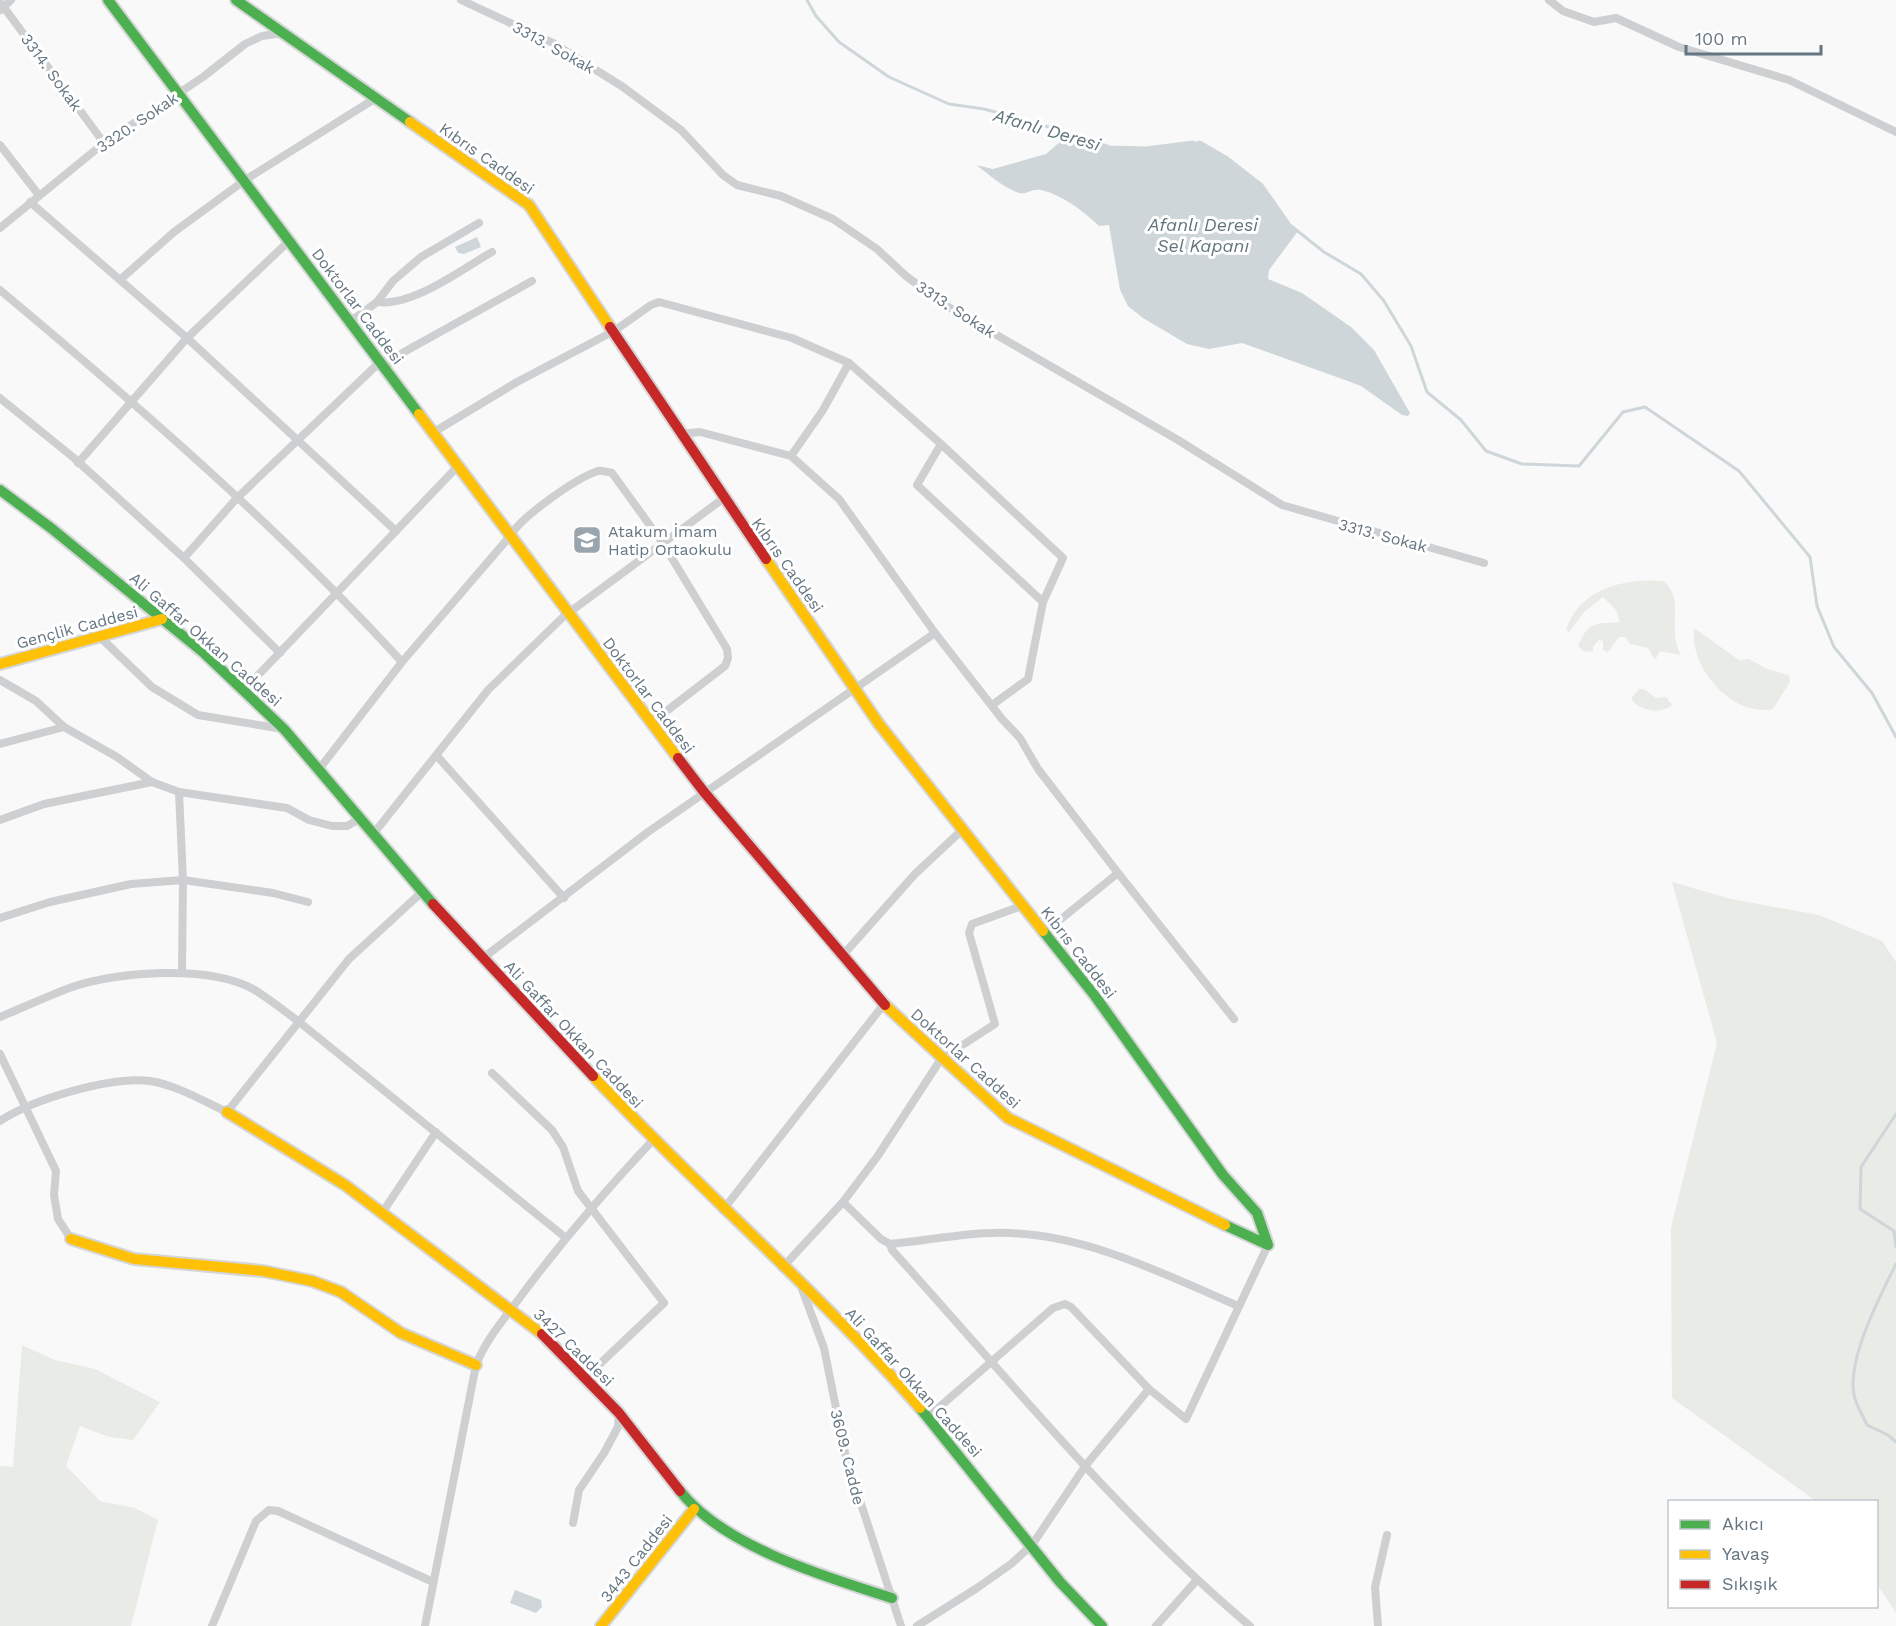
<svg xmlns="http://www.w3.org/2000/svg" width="1896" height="1626" font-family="'Work Sans',sans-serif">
	<rect width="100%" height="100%" fill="#f9f9f9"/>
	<g fill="#e8ebe6">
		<path d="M 1663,581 C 1686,598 1666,629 1681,655 L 1660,651 L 1655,660 L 1648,648 L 1630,644 L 1625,637 L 1619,637 L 1608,652 L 1603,650 L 1603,641 L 1599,640 L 1593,646 L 1593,651 L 1585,652 L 1578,646 C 1589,620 1597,624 1620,622 L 1616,610 L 1603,597 L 1584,612 L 1569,632 L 1566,630 C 1579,589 1624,578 1663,581 Z"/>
		<path d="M 1694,628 L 1739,660 L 1749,659 L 1767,669 L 1789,675 L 1790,682 L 1773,709 C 1732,718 1689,667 1694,628 Z"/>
		<path d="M 1639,689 L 1644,689 L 1656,698 L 1666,697 L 1672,705 C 1660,715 1640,711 1631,699 Z"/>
		<polygon points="1672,882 1731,899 1819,915 1882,941 1896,962 1896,1613 1877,1584 1876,1502 1816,1501 1672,1398 1671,1228 1717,1043"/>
		<polygon points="22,1345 55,1360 95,1369 160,1402 133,1440 109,1437 80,1426 66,1466 100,1501 135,1508 158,1520 131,1626 0,1626 0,1466 13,1467"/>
	</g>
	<g fill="#ced6d9">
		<path d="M 1069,134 L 1110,147 L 1146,148 L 1199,141 L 1226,157 L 1262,185 L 1290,225 L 1298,231 L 1269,270 L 1268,279 L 1302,293 L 1351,327 L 1374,350 L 1410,413 L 1408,416 L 1402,415 L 1361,386 L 1345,380 L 1242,343 L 1209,349 L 1187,344 L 1143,318 L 1128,306 L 1120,290 L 1109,225 L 1099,226 C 1083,211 1063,195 1041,190 C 1032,188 1026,195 1019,193 C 1002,187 990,175 976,165 L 993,169 L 1046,154 Z"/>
		<polygon points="477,237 481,247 464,254 458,253 455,247"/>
		<polygon points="515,1590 541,1600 542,1607 536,1613 510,1603"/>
	</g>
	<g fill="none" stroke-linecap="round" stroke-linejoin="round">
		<g stroke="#ced6d9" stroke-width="3">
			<polyline points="807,0 816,16 839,42 889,77 949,104 984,109 1033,122 1110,147 1146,148 1193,142"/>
			<polyline points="1200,142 1226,157 1262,185 1290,225 1324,252 1361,274 1384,301 1411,346 1427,392 1461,420 1486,451 1522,464 1579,466 1623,412 1645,407 1739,471 1810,557 1817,606 1834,647 1872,693 1896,737"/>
			<polyline points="1896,1114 1861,1167 1860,1209 1894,1231 1896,1247"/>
			<path d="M 1896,1264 C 1880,1296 1847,1359 1854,1395 C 1856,1405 1863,1416 1867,1425 L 1888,1435 L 1896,1442"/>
		</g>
		<g stroke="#d5d6d7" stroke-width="14">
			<g id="fast">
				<polyline points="108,0 419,414"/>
				<polyline points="236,0 410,122"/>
				<polyline points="0,490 51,528 204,653 284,729 433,904"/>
				<polyline points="1043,931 1095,996 1223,1175 1257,1213 1268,1245 1225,1225"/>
				<polyline points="920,1408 1060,1582 1102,1626"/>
				<path d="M 680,1491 C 724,1547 826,1577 892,1598"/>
			</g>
		</g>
		<g stroke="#d5d6d7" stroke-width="14">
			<g id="slow">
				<polyline points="410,122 529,205 610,327"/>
				<polyline points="419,414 678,758"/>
				<polyline points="766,559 879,724 1043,931"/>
				<polyline points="0,664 162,619"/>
				<polyline points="885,1005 1008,1118 1225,1225"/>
				<path d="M 593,1076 C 699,1189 818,1291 920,1408"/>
				<polyline points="227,1112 345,1185 542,1334"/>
				<polyline points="71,1239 134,1259 263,1271 312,1281 341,1292 401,1333 476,1365"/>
				<polyline points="601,1626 694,1509"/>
			</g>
		</g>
		<g stroke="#d5d6d7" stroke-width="14">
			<g id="jam">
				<polyline points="610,327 766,559"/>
				<polyline points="678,758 704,792 885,1005"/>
				<polyline points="433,904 593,1076"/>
				<polyline points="542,1334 619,1413 680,1491"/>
			</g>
		</g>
		<g stroke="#cecfd0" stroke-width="8">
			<polyline points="461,0 553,43 623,87 681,130 723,175 737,185 781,196 833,219 877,249 906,276 945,305 1178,440 1282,505 1484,563"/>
			<polyline points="1549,0 1563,11 1594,22 1616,18 1679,47 1789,80 1896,132"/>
			<polyline points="0,2 104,143"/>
			<polyline points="1,10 11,0"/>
			<polyline points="0,145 38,194"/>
			<polyline points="30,202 187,338 396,531"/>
			<polyline points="0,228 104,143 203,77 245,44 262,36 283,33"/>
			<polyline points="121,279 174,232 245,180 376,98"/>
			<path d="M 0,290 C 140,407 279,528 402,662"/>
			<path d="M 377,302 C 413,307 462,269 492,252"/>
			<polyline points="351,321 377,302 393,281 421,257 479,223"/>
			<polyline points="385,367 404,352 532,281"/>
			<polyline points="0,398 74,458 184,558 280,653"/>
			<polyline points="434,432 517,382 614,331 651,305 659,302 792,338 849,363 941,444 1063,558 1043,602 1028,679 992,705"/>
			<polyline points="680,434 700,432 791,456 839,499 935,633 1002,719 1020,738 1038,769 1118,873 1234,1019"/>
			<polyline points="941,444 917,485 1043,602"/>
			<polyline points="791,456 823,410 849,363"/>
			<polyline points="78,463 187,338 290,240"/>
			<polyline points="184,558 237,498 381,361"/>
			<polyline points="101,638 152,687 198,715 283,729"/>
			<polyline points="0,680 36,701 64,727 117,757 152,782 179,792 287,808 309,820 332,826 347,826 361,818"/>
			<polyline points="245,689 458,466"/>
			<polyline points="0,744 64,727"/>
			<polyline points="437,756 564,898"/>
			<path d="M 320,768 L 402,662 L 510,536 C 521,517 576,478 598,471 C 602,470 608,472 612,473 L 662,542 L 727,649 L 728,658 L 725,666 L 651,723"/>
			<polyline points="179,792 183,880 182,972"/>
			<polyline points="0,820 44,804 152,782"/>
			<polyline points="374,833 488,690 563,617 724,498"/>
			<polyline points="0,918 50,902 131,884 183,880 273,893 308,902"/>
			<polyline points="1045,932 1118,873"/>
			<polyline points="843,955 915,874 962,830"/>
			<polyline points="483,958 648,832 935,633"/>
			<path d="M 0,1017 C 24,1007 48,996 72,987 C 118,971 210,965 253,989 C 268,998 283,1010 298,1021 L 566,1238"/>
			<polyline points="0,1054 56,1171 54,1195 58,1219 71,1239"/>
			<polyline points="492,1073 552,1130 563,1147 578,1191 664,1303 585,1378"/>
			<path d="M 0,1121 C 33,1099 111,1076 150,1081 C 176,1085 203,1101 227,1112 L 349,959 L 422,892"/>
			<path d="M 843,1202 L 881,1239 L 890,1244 C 925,1241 975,1231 1009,1233 C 1090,1236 1164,1274 1238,1306"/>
			<polyline points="723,1210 884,1004"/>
			<polyline points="382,1213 436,1132"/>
			<path d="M 890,1244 L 892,1250 C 1008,1378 1118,1515 1250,1626"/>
			<polyline points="782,1268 843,1202 877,1157 941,1059 995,1024 969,933 972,924 1024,905"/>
			<polyline points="802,1289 824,1348 846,1458 901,1626"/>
			<polyline points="928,1417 1053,1308 1065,1304 1071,1307 1149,1389 1186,1419 1268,1245"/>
			<polyline points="573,1523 579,1490 604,1453 618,1427 619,1413"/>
			<polyline points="212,1626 256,1521 269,1510 278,1511 433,1582"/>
			<path d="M 425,1626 L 476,1365 C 486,1339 505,1318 521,1296 C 562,1241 606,1190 653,1140"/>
			<polyline points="917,1626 977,1588 1011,1564 1032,1545 1086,1465 1149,1389"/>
			<polyline points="1156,1626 1196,1581"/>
			<polyline points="1378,1626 1375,1587 1387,1535"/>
		</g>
		<use href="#fast" stroke="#4caf50" stroke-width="10"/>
		<use href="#slow" stroke="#ffc107" stroke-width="10"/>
		<use href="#jam" stroke="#c62828" stroke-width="10"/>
	</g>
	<defs>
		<g id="school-square" transform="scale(1.5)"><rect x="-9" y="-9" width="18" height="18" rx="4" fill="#99a4ac" stroke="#fff"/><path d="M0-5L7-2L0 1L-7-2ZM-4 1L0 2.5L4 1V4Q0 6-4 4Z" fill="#fff"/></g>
	</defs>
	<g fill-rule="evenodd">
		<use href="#school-square" x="587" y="540"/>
	</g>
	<g text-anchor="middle" stroke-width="6" stroke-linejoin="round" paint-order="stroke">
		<g font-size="16" fill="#657683" stroke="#fff">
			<text transform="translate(554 47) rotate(29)" y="6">3313. Sokak</text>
			<text transform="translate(52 72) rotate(54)" y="6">3314. Sokak</text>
			<text transform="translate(137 122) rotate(-34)" y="6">3320. Sokak</text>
			<text transform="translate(487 158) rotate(35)" y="6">Kıbrıs Caddesi</text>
			<text transform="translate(358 306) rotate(53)" y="6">Doktorlar Caddesi</text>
			<text transform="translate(956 309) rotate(33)" y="6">3313. Sokak</text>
			<text transform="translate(1383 535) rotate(15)" y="6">3313. Sokak</text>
			<text transform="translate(788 565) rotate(55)" y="6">Kıbrıs Caddesi</text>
			<text transform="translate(77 627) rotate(-15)" y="6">Gençlik Caddesi</text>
			<text transform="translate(206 639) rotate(41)" y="6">Ali Gaffar Okkan Caddesi</text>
			<text transform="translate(649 695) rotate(53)" y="6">Doktorlar Caddesi</text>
			<text transform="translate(1079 952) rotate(52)" y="6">Kıbrıs Caddesi</text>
			<text transform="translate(574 1034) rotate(47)" y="6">Ali Gaffar Okkan Caddesi</text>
			<text transform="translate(966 1058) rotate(42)" y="6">Doktorlar Caddesi</text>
			<text transform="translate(574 1347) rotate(44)" y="6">3427 Caddesi</text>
			<text transform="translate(914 1382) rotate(48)" y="6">Ali Gaffar Okkan Caddesi</text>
			<text transform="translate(848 1457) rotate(76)" y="6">3609. Cadde</text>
			<text transform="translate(636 1558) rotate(-52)" y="6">3443 Caddesi</text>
		</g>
		<g font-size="16" fill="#657683" stroke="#fff" text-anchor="start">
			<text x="608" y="537">Atakum İmam<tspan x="608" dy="18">Hatip Ortaokulu</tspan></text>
		</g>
		<g font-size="18" font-style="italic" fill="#60757c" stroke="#fff">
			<text transform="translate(1047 130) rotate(16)" y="6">Afanlı Deresi</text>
			<text x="1203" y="231">Afanlı Deresi<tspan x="1203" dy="21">Sel Kapanı</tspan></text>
		</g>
	</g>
	<rect x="1668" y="1500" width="210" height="108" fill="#ffffff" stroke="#c1c8cd" stroke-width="1.5"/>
	<rect x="1680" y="1520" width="30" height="9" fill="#4caf50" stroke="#c1c8cd" stroke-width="1.5"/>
	<text x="1722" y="1530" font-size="18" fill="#657683">Akıcı</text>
	<rect x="1680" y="1550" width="30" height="9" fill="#ffc107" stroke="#c1c8cd" stroke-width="1.5"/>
	<text x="1722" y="1560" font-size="18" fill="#657683">Yavaş</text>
	<rect x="1680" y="1580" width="30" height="9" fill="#c62828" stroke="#c1c8cd" stroke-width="1.5"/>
	<text x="1722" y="1590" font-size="18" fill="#657683">Sıkışık</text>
	<path d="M1686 45v9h135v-9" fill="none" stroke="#657683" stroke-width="3"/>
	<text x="1695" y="45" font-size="18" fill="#657683" stroke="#ffffff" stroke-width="4.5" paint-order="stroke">100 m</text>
</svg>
